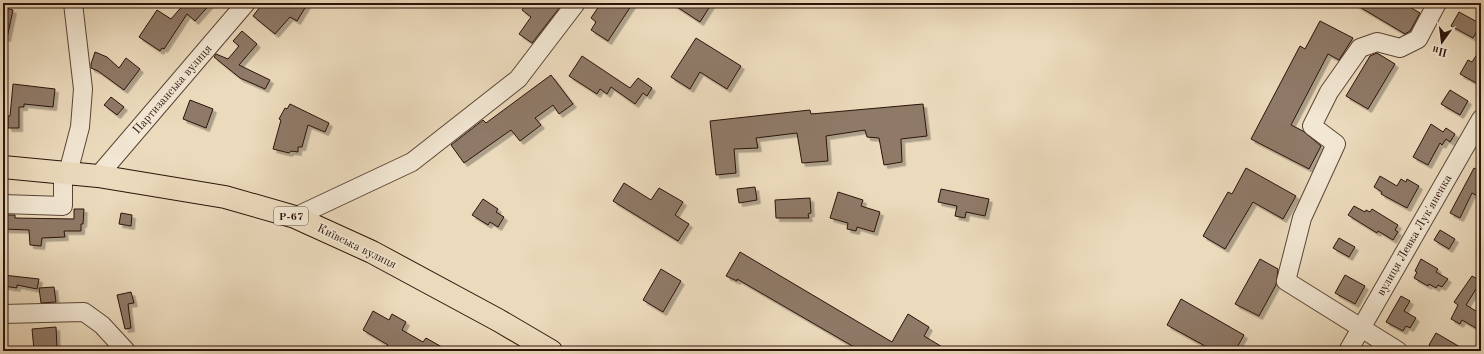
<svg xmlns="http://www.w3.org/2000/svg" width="1484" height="354" font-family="'Old Standard TT',serif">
	<defs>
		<filter id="shadow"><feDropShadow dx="3.5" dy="3.5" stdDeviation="0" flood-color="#0004"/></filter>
	</defs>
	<rect width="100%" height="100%" fill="#ebdabc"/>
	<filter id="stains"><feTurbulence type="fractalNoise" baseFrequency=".005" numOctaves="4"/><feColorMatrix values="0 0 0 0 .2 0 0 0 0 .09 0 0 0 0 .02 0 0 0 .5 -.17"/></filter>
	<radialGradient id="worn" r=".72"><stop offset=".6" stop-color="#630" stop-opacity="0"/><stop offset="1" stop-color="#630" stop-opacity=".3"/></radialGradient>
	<g fill="#8f7a67" stroke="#2c130a" filter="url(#shadow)">
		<polygon points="185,3 211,3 195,21 187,14 164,49 162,48 160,51 139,37 157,10 171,19"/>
		<polygon points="263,3 308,3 297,21 290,17 275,34 253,16"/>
		<polygon points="527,3 555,3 560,7 532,43 519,34 531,17 522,10"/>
		<polygon points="601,3 633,3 608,41 591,30 596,22 591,18"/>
		<polygon points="671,3 712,3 700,22"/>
		<polygon points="1353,3 1403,3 1420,13 1410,31 1405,34"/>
		<polygon points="3,7 13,10 7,38 3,37"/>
		<polygon points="1459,12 1481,24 1473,38 1451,26"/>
		<polygon points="1320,21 1353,38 1339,60 1328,54 1291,125 1303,131 1321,146 1309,169 1251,139 1300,46 1305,49"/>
		<polygon points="242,31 257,44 239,65 270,80 265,89 240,78 214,57 216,54 228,59 239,46 233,41"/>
		<polygon points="696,38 741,66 727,89 700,72 690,89 671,77"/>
		<polygon points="1481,48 1481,79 1478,84 1460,74 1468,60 1472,62"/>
		<polygon points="95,52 107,57 119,68 126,58 140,69 124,90 98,71 91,68 91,64"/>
		<polygon points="1377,53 1395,64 1368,109 1346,96 1370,56"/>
		<polygon points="582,56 630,88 638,78 652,88 647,96 643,93 635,104 611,87 607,94 600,89 597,94 569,76"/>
		<polygon points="551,75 573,104 559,114 553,105 535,118 541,125 520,141 511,130 464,163 451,145 483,120 486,123"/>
		<polygon points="13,84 55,89 53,107 24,104 24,107 19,107 19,128 8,128 8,116 10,116"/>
		<polygon points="1450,90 1468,101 1460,115 1441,104"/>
		<polygon points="111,97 124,107 117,115 104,105"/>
		<polygon points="190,100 213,109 206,128 183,119"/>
		<polygon points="290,104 329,123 325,132 308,125 302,147 298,147 298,152 291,151 289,153 273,149 281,120 279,119 285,108 287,109"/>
		<polygon points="923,104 927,136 901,139 902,162 884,165 879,138 867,137 865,130 826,136 828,161 802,163 797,133 756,138 758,148 734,149 736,173 716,175 710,121 810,110 811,114"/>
		<polygon points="1431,124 1443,132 1446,128 1455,134 1450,142 1446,139 1442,145 1440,143 1428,165 1413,157"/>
		<polygon points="1246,168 1296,196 1283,219 1253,202 1225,249 1203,236 1228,192 1232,194"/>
		<polygon points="1474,168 1481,172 1481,198 1472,193 1460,218 1450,213"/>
		<polygon points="1380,176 1397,186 1401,179 1406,182 1407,179 1419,186 1407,208 1381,194 1382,192 1374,187"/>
		<polygon points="624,183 651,200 659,188 683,202 675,215 689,224 678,241 613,201"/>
		<polygon points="755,187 757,200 739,203 737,189"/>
		<polygon points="941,189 989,199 985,216 966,212 965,218 955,216 957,206 938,202"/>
		<polygon points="838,192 863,200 861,206 880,212 874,232 857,227 856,231 847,229 848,223 830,218"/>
		<polygon points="810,198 811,213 808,214 809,218 776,218 775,200"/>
		<polygon points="483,199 498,209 496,212 504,217 498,227 490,222 488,225 472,215"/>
		<polygon points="1354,206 1365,212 1366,210 1370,212 1372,209 1398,225 1395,230 1398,232 1393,240 1378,231 1377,233 1348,215"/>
		<polygon points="74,209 84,209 83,224 81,224 81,231 64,231 65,237 42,238 41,246 30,245 29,230 3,229 3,215 15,215 15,218 74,219"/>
		<polygon points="121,213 132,215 131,226 119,224"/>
		<polygon points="1440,230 1455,239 1449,249 1434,240"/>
		<polygon points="1339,238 1355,247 1349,257 1333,248"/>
		<polygon points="740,252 892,342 908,314 929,327 924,336 949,351 861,351 737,279 737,281 726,276"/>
		<polygon points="1260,259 1278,269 1276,285 1259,316 1235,304"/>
		<polygon points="1421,259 1438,269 1436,272 1448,279 1442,287 1438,285 1436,288 1429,284 1428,286 1414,278 1417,272 1415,271"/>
		<polygon points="661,269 681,281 663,312 643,300"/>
		<polygon points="3,275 39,279 37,289 17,285 17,288 3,286"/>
		<polygon points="1345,275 1365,286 1355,304 1335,293"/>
		<polygon points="1472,276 1481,281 1481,293 1476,289 1466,305 1481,314 1481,331 1462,320 1460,324 1451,319 1458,305 1454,302"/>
		<polygon points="54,287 56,302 41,303 39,288"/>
		<polygon points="131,292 134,303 128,304 131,328 125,329 117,295"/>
		<polygon points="1401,296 1410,301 1404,311 1416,318 1410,328 1406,326 1403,331 1386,322"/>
		<polygon points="1181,299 1244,335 1235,351 1214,351 1167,325"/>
		<polygon points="373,311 389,320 392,314 406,322 402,330 423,342 426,338 449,351 385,351 388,345 363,330"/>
		<polygon points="56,327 57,348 34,350 32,329"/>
		<polygon points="1436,333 1467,351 1439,351 1429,345"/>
	</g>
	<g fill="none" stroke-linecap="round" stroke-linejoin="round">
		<g stroke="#5c4536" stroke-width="20">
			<g id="minor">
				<polyline points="68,173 80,127 83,89 73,3"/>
				<polyline points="98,176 246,3"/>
				<polyline points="3,204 63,206 63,173"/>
				<polyline points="295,217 412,162 518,79 576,3"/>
				<polyline points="3,314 84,312 102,325 126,351"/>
				<polyline points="1348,351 1481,119"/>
				<polyline points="1398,351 1286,281 1302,218 1336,144 1312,126 1329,92 1360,48 1377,42 1400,48 1418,39 1437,3"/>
			</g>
		</g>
		<g stroke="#2c130a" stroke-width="24">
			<polyline id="major" points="3,167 98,176 225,197 295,217 372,252 498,320 551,351"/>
		</g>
		<use href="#minor" stroke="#f2e7d3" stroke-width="18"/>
		<use href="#major" stroke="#ebdabc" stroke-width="22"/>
	</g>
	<g text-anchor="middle" stroke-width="3.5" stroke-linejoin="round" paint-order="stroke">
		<rect fill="#f2e7d3" stroke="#675346" stroke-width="1" x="274" y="207" width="34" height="18" rx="3"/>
		<g font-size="11" font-weight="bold" fill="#2c130a">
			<text x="291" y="220">Р-67</text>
		</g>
		<g font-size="12" fill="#2c130a" stroke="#f2e7d3">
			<text transform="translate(172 89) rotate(-49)" y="4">Партизанська вулиця</text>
			<text transform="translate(1414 235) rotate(-60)" y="4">вулиця Левка Лук'яненка</text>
			<text transform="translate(357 246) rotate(26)" y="4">Київська вулиця</text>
		</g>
	</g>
	<rect width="1484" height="354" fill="none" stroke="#ebdabc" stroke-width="16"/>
	<rect x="4" y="4" width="1476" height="346" fill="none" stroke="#2c130a" stroke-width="2"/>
	<rect x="8" y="8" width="1468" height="338" fill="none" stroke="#2c130a"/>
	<g transform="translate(1442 42) rotate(194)" stroke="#f2e7d3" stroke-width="3" paint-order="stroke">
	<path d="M0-3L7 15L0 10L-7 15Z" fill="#2c130a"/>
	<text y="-6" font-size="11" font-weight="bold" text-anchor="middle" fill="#2c130a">Пн</text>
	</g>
	<rect width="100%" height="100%" filter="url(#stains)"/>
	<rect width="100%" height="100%" fill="url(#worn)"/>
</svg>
